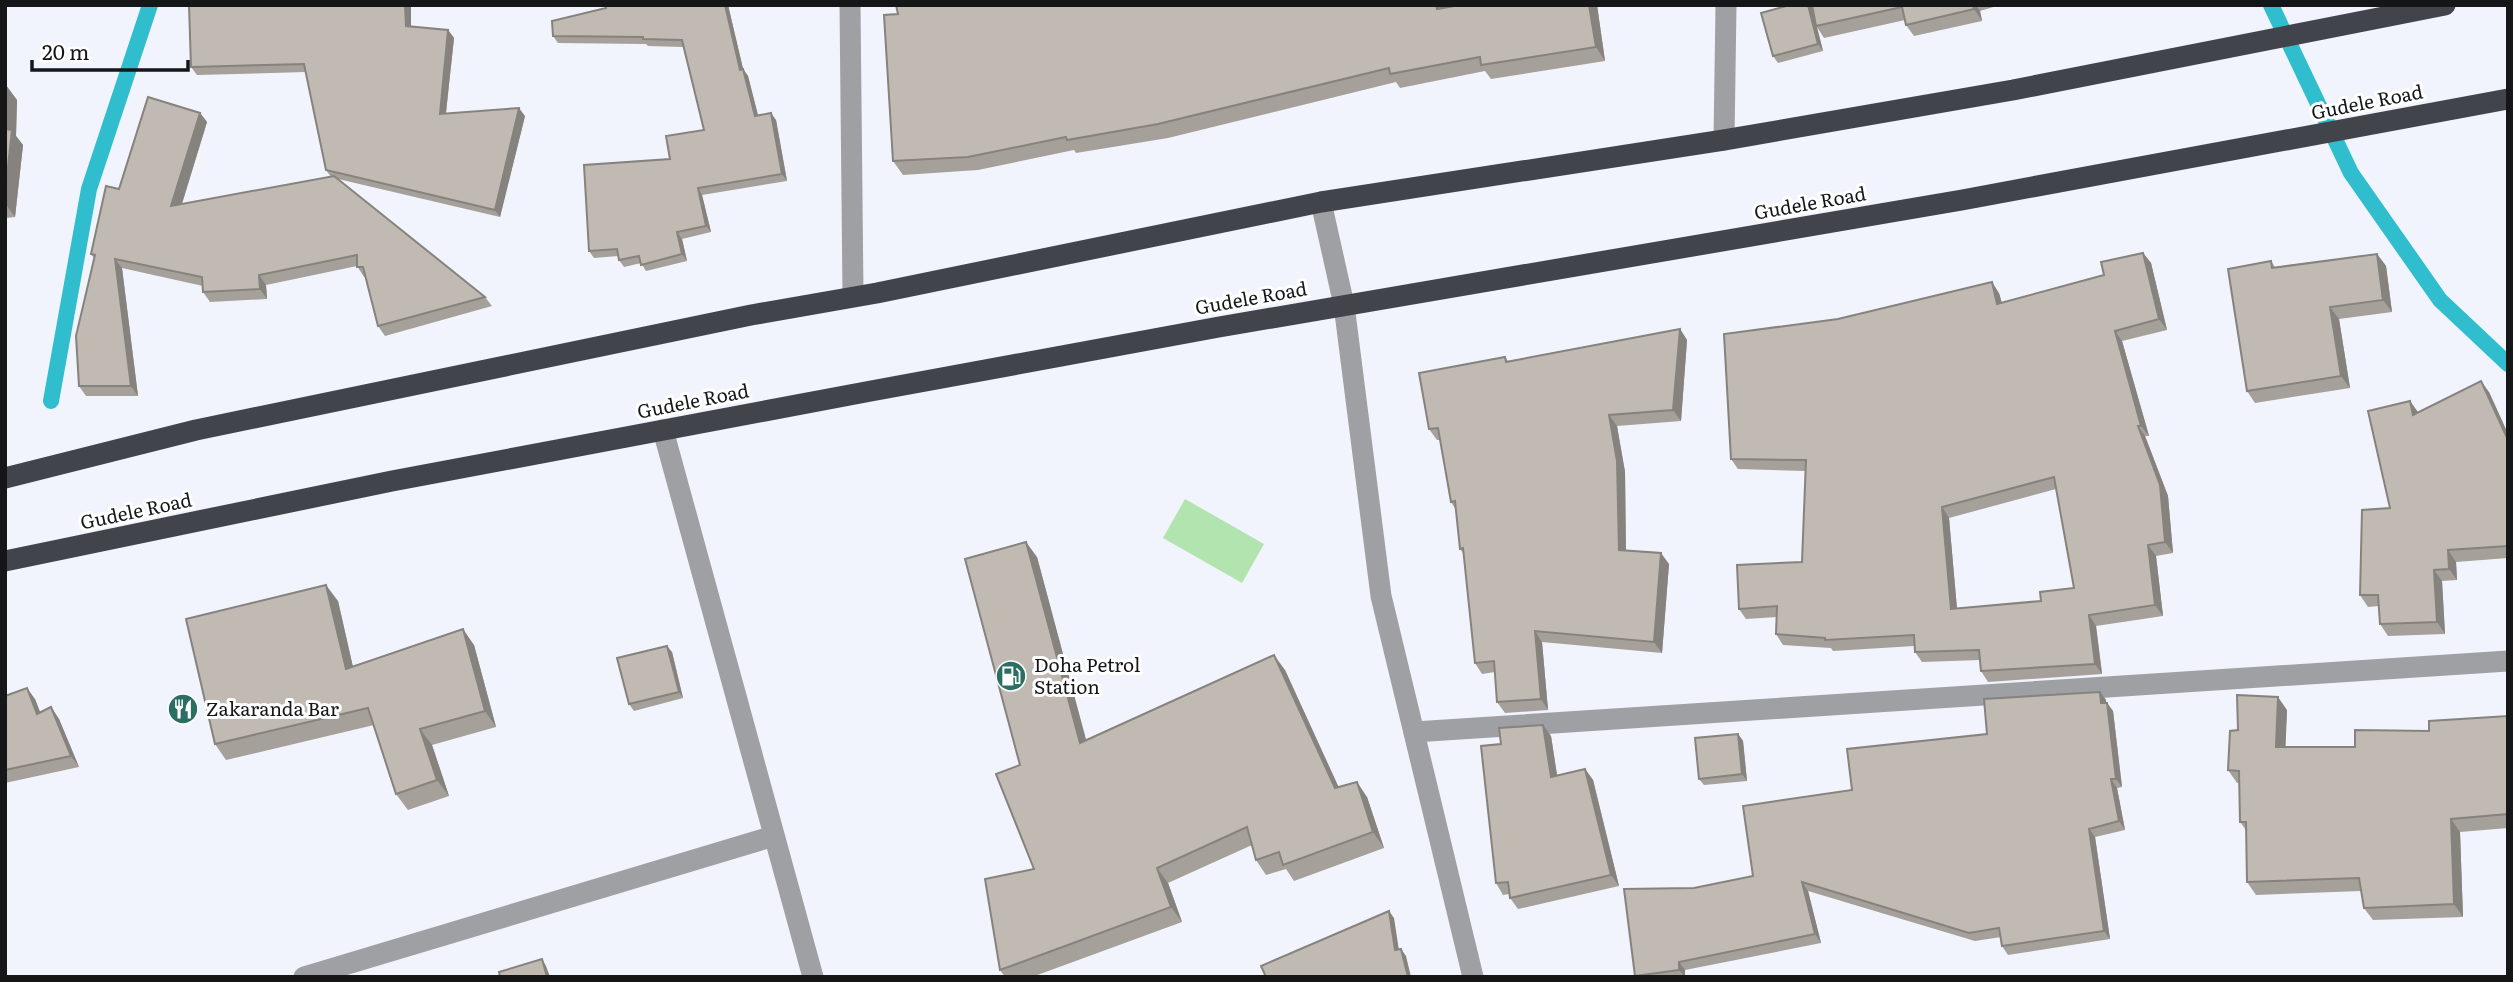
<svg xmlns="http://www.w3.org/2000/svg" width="2513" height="982" font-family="Literata,serif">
	<rect width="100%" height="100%" fill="#f1f4fc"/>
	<polygon fill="#b1e4ae" points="1185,499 1264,544 1242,583 1163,538"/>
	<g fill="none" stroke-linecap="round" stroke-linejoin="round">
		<g stroke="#30becf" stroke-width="16">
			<polyline points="2271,5 2351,173 2440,300 2508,364"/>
			<polyline points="51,401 89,189 150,5"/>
		</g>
		<g stroke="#9ea0a4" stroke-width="21">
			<polyline points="850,5 853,295"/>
			<polyline points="1724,140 1726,5"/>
			<polyline points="1321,202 1344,305 1381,596 1473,977"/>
			<polyline points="663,430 813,977"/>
			<polyline points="1414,732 2508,661"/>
			<polyline points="304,977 774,836"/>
		</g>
		<g stroke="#41454b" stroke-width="21">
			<polyline points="5,478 196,430 751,315 877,293 1321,202 1724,140 2013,90 2445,5"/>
			<polyline points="5,561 392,481 871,391 1219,327 1962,200 2508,99"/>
		</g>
	</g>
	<g fill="#a5a09a" fill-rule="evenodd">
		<polygon points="189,5 411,5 411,26 448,30 454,38 446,113 525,116 500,217 338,179 485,297 492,306 385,336 378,326 365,277 364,277 357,266 266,285 267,299 210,302 203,292 203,286 122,268 138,396 86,396 79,386 94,258 91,254 119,189 200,113 207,122 182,204 331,177 326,170 306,72 197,75 191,67"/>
		<polygon points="606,5 728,5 743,69 748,76 758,116 776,120 787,181 702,195 711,232 682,239 687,261 646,271 641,263 624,267 619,260 618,256 594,258 589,251 670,159 704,130 683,47 648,46 646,44 558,43 553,36 606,8"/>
		<polygon points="896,5 1443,5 1443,8 1597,5 1605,61 1491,79 1485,71 1400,88 1396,82 1168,138 1076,153 1074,150 978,170 903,175 893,161 898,14"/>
		<polygon points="1790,5 1810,5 1812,8 1812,5 2000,5 1980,11 1982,21 1914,36 1906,25 1905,20 1824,38 1817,27 1823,51 1778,63 1773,56"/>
		<polygon points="5,85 17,100 16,136 23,145 15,217 5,218"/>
		<path d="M 2143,253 L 2151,263 L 2167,330 L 2122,341 L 2149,436 L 2145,436 L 2168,496 L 2173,553 L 2156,556 L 2163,616 L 2096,626 L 2102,674 L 1988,682 L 1981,671 L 1980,660 L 1922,662 L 1915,652 L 1914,646 L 1833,651 L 1831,648 L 1783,645 L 1776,634 L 1777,617 L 1746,619 L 1739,609 L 1802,562 L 1806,471 L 1738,469 L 1731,459 L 1838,319 L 1999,293 L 2002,303 L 2104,275 ZM 2056,489 L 2074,588 L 2041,601 L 1957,609 L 1949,518 Z"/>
		<polygon points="2377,254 2386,266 2392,312 2339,319 2350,388 2255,403 2247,391 2271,261 2275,267"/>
		<polygon points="1680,329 1687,340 1681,421 1617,426 1625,472 1626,550 1669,564 1662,653 1542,642 1548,710 1505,713 1497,702 1495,672 1482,674 1475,663 1464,554 1460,549 1456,510 1451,502 1440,440 1437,440 1429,429 1505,357 1508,361"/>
		<polygon points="2489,392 2508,434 2508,558 2456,562 2457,580 2442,581 2445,634 2388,636 2380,624 2379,606 2368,607 2360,595 2390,508 2418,412"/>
		<polygon points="1037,557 1086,741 1285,670 1338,787 1367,797 1384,848 1294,881 1286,869 1266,875 1256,860 1252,845 1168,883 1182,922 1032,977 1005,977 1000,970 1034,869 1020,765"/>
		<polygon points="338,601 353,667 474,645 496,727 432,745 449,796 408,810 396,794 374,725 226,760 215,744"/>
		<polygon points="672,652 683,698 634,711 629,704"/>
		<polygon points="2100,692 2106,700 2106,703 2107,703 2113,711 2122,787 2117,788 2125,830 2095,837 2110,939 2008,955 2002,946 2001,937 1975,941 1808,891 1821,943 1685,970 1685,977 1636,977 1624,889 1694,888 1753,876 1852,790 1987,734"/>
		<polygon points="5,696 35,699 40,712 51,707 59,719 79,767 5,783"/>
		<polygon points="2287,710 2285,747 2355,747 2508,716 2508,828 2460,832 2463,917 2373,920 2364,908 2361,891 2256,895 2247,882 2246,830 2240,822 2239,783 2237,783 2228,770 2238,730"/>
		<polygon points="1738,734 1743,741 1747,781 1704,785 1699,779"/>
		<polygon points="1551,736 1557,775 1585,769 1593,780 1619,886 1518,909 1510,898 1509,894 1503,895 1496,883 1501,744"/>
	</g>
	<g fill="#86827d">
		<polygon points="405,5 411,5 411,34 406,26"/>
		<polygon points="725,5 728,5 745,77 740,70"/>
		<polygon points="1436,5 1443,5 1446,22 1437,9"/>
		<polygon points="1589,5 1597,5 1605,61 1596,47"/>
		<polygon points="1808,5 1810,5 1812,8 1823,51 1818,44"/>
		<polygon points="1973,5 1976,5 1980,11 1982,21 1974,9"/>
		<polygon points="448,30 454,38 445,121 440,114"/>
		<polygon points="743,69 748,76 760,123 755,116"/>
		<polygon points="6,85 17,100 16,136 23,145 15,217 5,203"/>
		<polygon points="519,108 525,116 500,217 495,210"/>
		<polygon points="200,113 207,122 178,216 171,206"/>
		<polygon points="771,113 776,120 787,181 782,174"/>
		<polygon points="698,188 702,195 711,232 706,226"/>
		<polygon points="677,232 682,239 687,261 682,254"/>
		<polygon points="2143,253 2151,263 2167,330 2159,319"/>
		<polygon points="2377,254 2386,266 2392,312 2383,300"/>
		<polygon points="115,259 122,268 138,396 131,386"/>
		<polygon points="259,275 266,285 267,299 260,289"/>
		<polygon points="1992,282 1999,293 2005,315 1997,304"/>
		<polygon points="2330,307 2339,319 2350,388 2341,376"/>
		<polygon points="1680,329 1687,340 1681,421 1673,410"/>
		<polygon points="2115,331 2122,341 2149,436 2141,426"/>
		<polygon points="2481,381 2489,392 2508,434 2508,440"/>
		<polygon points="2410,401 2418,412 2413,415"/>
		<polygon points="1609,415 1617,426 1625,472 1626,560 1619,550"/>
		<polygon points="2138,426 2145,436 2168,496 2173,553 2165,542"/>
		<polygon points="1942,507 1949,518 1958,620 1951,609"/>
		<polygon points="1026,542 1037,557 1091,758 1080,743"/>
		<polygon points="2148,545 2156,556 2163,616 2155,605"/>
		<polygon points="2448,550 2456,562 2457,580 2449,569"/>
		<polygon points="1661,553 1669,564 1662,653 1654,642"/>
		<polygon points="2434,570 2442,581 2445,634 2437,622"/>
		<polygon points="326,585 338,601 357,685 346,669"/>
		<polygon points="2089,615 2096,626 2102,674 2095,664"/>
		<polygon points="463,629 474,645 496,727 485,711"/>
		<polygon points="1535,631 1542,642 1548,710 1541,699"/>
		<polygon points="667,646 672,652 683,698 679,692"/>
		<polygon points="1274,655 1285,670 1346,803 1335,788"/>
		<polygon points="27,688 35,699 45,725 37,714"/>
		<polygon points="2100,692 2106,700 2107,712 2101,703"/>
		<polygon points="2278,697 2287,710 2285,760 2276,747"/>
		<polygon points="2107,703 2113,711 2122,787 2116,779"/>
		<polygon points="51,707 59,719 79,767 71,756"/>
		<polygon points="1543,725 1551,736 1559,788 1551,777"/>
		<polygon points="420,729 432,745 449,796 437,780"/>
		<polygon points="1738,734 1743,741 1747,781 1742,774"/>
		<polygon points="1585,769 1593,780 1619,886 1611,875"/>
		<polygon points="2111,779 2117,788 2125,830 2119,821"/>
		<polygon points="1357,782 1367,797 1384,848 1373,832"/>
		<polygon points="2451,819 2460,832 2463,917 2454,904"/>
		<polygon points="2089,829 2095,837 2110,939 2104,931"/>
		<polygon points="1157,868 1168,883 1182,922 1171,907"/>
		<polygon points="1802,882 1808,891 1821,943 1815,934"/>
		<polygon points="1389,911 1394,918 1400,957 1395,950"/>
		<polygon points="1401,949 1406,956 1411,977 1408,977"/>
		<polygon points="542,959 546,966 550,977 547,977"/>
		<polygon points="1679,962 1685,970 1685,977 1679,970"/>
	</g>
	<g fill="#c0bab3" stroke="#86827d" stroke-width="2" fill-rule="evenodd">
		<polygon points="189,5 405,5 406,26 448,30 440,114 519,108 495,210 326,170 304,64 191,67"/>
		<polygon points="606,5 725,5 740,70 743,69 755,116 771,113 782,174 698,188 706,226 677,232 682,254 641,265 639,256 619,260 617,249 589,251 584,165 670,159 666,136 704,130 682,40 643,39 643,37 553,36 552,21 606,8"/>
		<polygon points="896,5 1436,5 1437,9 1460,5 1589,5 1596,47 1481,65 1480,57 1390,74 1389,68 1158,124 1067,140 1066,137 968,157 893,161 884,15 898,14"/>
		<polygon points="1790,5 1808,5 1818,44 1773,56 1761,13"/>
		<polygon points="1812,5 1973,5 1974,9 1906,25 1902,7 1816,26"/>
		<polygon points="148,97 200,113 171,206 334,176 485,297 378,326 363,267 357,267 357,255 259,275 260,289 203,292 202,277 115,259 131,386 79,386 76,336 95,255 91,254 106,186 119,189"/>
		<polygon points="5,129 12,130 5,194"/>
		<path d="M 2143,253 L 2159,319 L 2115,331 L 2141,426 L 2138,426 L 2160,485 L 2165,542 L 2148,545 L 2155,605 L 2089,615 L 2095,664 L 1981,671 L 1979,650 L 1915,652 L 1914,635 L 1825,640 L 1825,638 L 1776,634 L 1777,606 L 1739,609 L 1737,565 L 1802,562 L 1806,460 L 1731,459 L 1724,334 L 1838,319 L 1992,282 L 1997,304 L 2104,275 L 2101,262 ZM 2054,477 L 2074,588 L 2040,592 L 2041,601 L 1951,609 L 1942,507 Z"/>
		<polygon points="2377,254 2383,300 2330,307 2341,376 2247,391 2228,269 2271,261 2272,268"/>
		<polygon points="1680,329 1673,410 1609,415 1617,461 1619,550 1661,553 1654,642 1535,631 1541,699 1497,702 1494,661 1475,663 1463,548 1460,549 1455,501 1451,502 1438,428 1429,429 1419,373 1505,357 1506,362"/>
		<polygon points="2481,381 2508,440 2508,546 2448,550 2449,569 2434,570 2437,622 2380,624 2378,595 2360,595 2362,510 2390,508 2368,411 2410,401 2413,415"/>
		<polygon points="1026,542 1080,743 1274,655 1335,788 1357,782 1373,832 1283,865 1279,852 1256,860 1247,827 1157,868 1171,907 1000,970 985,879 1034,869 996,774 1020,765 965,559"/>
		<polygon points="326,585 346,669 463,629 485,711 420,729 437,780 396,794 368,708 215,744 186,619"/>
		<polygon points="667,646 679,692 629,704 617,658"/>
		<polygon points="27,688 37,714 51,707 71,756 5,770 5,696"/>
		<polygon points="2100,692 2101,703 2107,703 2116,779 2111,779 2119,821 2089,829 2104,931 2002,946 1999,928 1969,933 1802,882 1815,934 1679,962 1679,970 1635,976 1624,889 1694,888 1753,876 1743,806 1852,790 1847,749 1987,734 1984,699"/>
		<polygon points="2237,695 2278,697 2276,747 2355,747 2355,730 2429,731 2429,721 2508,716 2508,814 2451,819 2454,904 2364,908 2359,878 2247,882 2246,822 2240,822 2239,771 2228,770 2230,731 2238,730"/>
		<polygon points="1543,725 1551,777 1585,769 1611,875 1510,898 1508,882 1496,883 1481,746 1501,744 1499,728"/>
		<polygon points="1738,734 1742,774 1699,779 1695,738"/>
		<polygon points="1389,911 1395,950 1401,949 1408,977 1266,977 1261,966"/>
		<polygon points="542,959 547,977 500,977 499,972"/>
	</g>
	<defs>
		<g id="fuel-disc" transform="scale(1.575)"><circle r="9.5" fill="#2b6f63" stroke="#fff"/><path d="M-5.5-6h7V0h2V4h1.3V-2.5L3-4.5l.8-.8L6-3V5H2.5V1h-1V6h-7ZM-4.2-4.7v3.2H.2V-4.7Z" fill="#fff"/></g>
		<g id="restaurant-disc" transform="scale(1.575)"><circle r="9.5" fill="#2b6f63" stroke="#fff"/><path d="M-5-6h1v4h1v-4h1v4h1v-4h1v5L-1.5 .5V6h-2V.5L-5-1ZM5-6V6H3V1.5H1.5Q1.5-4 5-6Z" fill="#fff"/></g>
	</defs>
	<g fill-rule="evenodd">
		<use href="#fuel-disc" x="1011" y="676"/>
		<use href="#restaurant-disc" x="183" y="709"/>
	</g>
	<g text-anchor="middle" stroke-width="6" stroke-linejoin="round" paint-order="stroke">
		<g font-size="19" fill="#141618" stroke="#fff">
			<text transform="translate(2367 102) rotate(-11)" y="7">Gudele Road</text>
			<text transform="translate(1810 203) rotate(-10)" y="7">Gudele Road</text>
			<text transform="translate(1251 298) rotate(-10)" y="7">Gudele Road</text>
			<text transform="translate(693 401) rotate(-11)" y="7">Gudele Road</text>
			<text transform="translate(136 511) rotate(-12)" y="7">Gudele Road</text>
		</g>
		<g font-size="19" fill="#141618" stroke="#fff" text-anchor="start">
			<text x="1034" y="672">Doha Petrol<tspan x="1034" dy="22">Station</tspan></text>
			<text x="206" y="716">Zakaranda Bar</text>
		</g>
	</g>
	<rect width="2513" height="982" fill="none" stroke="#141618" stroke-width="14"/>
	<path d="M32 60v10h156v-10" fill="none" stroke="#141618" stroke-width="3.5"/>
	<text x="42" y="60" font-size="21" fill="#141618" stroke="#ffffff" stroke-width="5" paint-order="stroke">20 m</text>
</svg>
